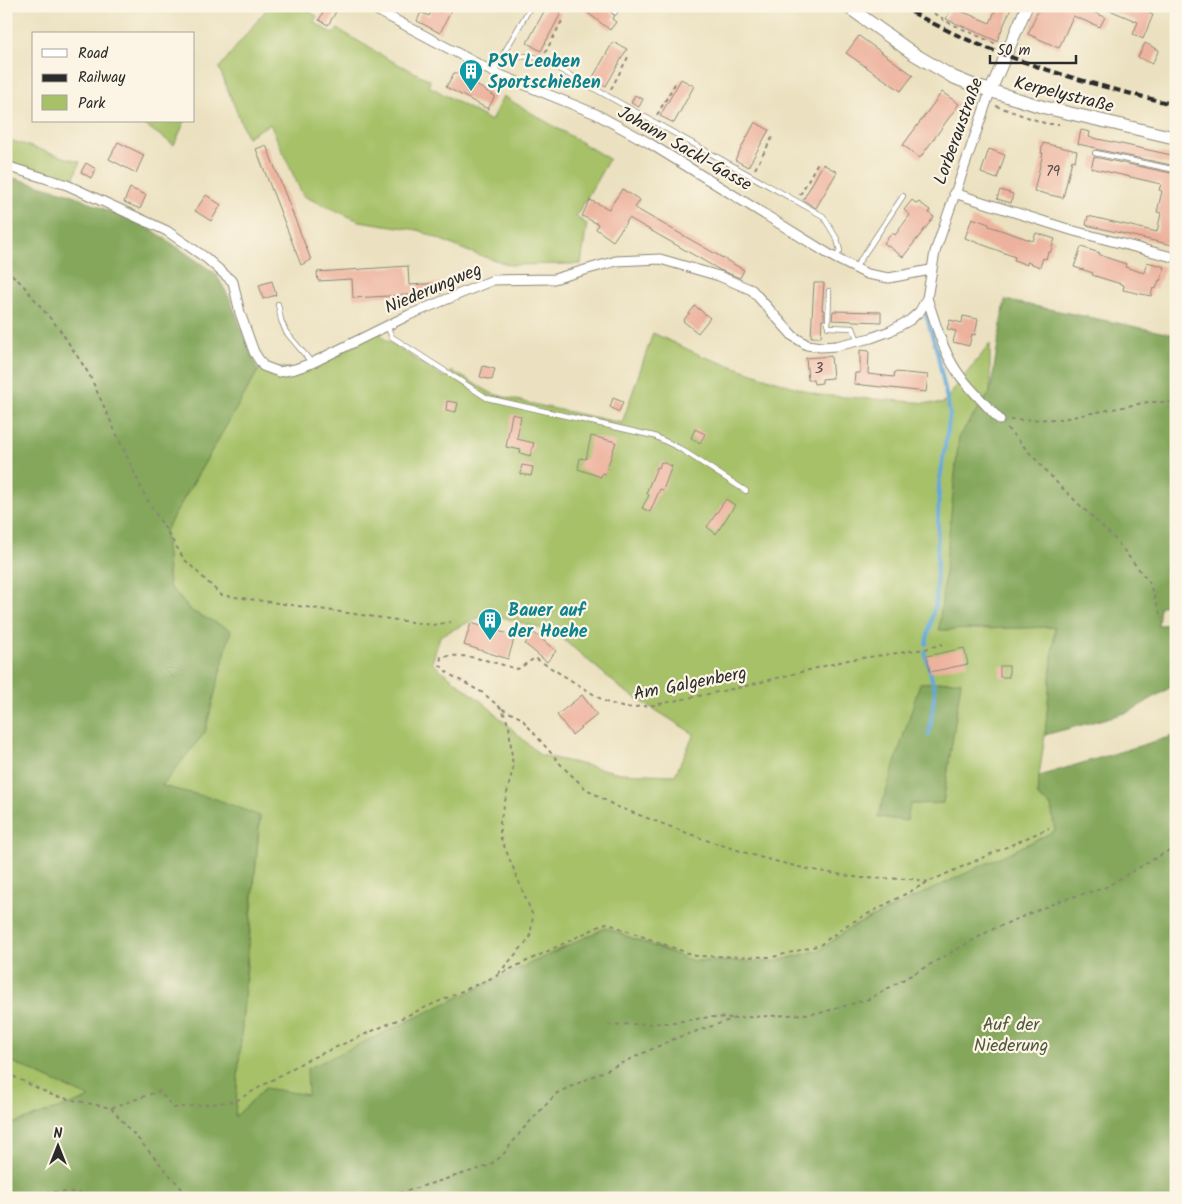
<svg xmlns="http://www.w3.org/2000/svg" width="1182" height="1204" font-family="Kalam,sans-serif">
	<rect width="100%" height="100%" fill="#fcf5e5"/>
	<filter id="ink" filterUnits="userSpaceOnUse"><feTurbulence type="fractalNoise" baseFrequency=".02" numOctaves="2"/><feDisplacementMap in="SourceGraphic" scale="10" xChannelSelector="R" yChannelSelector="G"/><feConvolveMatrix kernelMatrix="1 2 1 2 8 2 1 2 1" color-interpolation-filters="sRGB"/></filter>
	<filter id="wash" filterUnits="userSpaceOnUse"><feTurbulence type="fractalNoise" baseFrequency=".0096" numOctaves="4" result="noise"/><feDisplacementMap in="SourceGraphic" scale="20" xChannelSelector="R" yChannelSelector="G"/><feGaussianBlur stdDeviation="1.12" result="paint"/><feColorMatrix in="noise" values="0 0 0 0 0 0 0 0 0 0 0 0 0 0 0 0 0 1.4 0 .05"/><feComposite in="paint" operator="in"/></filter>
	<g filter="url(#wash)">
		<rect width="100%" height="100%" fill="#ebe1c0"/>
		<g fill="#a6c168" stroke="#68764a" fill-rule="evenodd">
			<polygon points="269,6 300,6 317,16 314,22 333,34 338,29 390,60 430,80 429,86 491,121 503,96 609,159 576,217 587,224 581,264 510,265 467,251 418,230 359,221 303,196 270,124 247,137 219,68"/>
			<polygon points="139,121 185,121 174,145"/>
			<polygon points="6,139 80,162 72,182 6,161"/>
			<path d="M 379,328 L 383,338 L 445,378 L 452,371 L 493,394 L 532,404 L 622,423 L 653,333 L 702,356 L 818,395 L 942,404 L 990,344 L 990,393 L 959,436 L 940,630 L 1055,627 L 1045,735 L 1039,776 L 1038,797 L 1051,806 L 1056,831 L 848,929 L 821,950 L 773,962 L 693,961 L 605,928 L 308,1095 L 234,1118 L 260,817 L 162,786 L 205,732 L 230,630 L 191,611 L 169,586 L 165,531 L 258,371 L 263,366 L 295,369 ZM 488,613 L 556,633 L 623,690 L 694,734 L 675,775 L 620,773 L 540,755 L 486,705 L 432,663 L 440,636 ZM 961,681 L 943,803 L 910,804 Z"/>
			<polygon points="6,1059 91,1098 6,1126"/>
		</g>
		<g fill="#84a75c" stroke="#586944">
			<polygon points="6,176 68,193 154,231 216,274 230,299 258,371 165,531 169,586 191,611 231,630 205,732 162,786 216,799 260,816 247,957 235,1117 265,1088 308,1095 307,1069 605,928 693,961 773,962 821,950 848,929 1055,831 1051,806 1038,797 1039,776 1176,735 1176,1198 6,1198 6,1126 90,1098 6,1059"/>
			<polygon points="1005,300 1176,335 1176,605 1160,606 1158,625 1176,624 1176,684 1129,712 1045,735 1055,627 939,630 959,436 990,393"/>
			<polygon points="961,681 943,803 910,804 907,821 878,817 920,683"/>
		</g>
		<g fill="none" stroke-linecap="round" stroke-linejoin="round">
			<g stroke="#64a8d9" stroke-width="4">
				<polyline points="925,312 937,351 950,414 939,485 936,599 926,644"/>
				<polyline points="925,652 935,691 929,735"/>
			</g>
		</g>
		<g id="blocks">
			<g fill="#edb29e">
				<polygon points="434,6 448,6 446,9 451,11 440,33 417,21 421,12 429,16"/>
				<polygon points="547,6 561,13 541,51 527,43"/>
				<polygon points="579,6 604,6 615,16 612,19 616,22 610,30"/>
				<polygon points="952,6 963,6 961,11 990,23 997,6 1012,6 997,41 946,19"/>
				<polygon points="1040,6 1078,6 1105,17 1100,27 1073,16 1059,48 1028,34"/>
				<polygon points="1100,6 1152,6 1149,13 1153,15 1143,39 1133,34 1138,22"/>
				<polygon points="326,7 336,12 328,25 319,20"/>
				<polygon points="859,36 913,75 901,91 846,53"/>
				<polygon points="613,42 627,49 606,86 592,79"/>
				<polygon points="1145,43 1159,50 1152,64 1138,57"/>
				<polygon points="454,73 467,73 473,77 471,82 495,96 488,109 446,87"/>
				<polygon points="681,79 694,86 674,123 660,116"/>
				<polygon points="942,92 959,104 920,158 903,145"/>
				<polygon points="635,95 643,99 639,107 631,103"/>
				<polygon points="755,122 769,130 748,167 735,160"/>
				<polygon points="1081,130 1090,132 1089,137 1176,156 1176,166 1095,149 1096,148 1078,144"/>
				<polygon points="118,142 144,155 136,173 109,159"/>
				<polygon points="1043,143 1077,151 1075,161 1072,160 1063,198 1034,191 1043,153 1041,153"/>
				<polygon points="266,145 311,260 301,265 256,149"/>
				<polygon points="989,149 1005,155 997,179 981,173"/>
				<polygon points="1094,157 1176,174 1176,246 1086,225 1088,216 1157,232 1161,213 1157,212 1162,191 1159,190 1161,184 1091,168"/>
				<polygon points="86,163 96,169 91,178 81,172"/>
				<polygon points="823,164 837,172 816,208 803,200"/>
				<polygon points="130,188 146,195 140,209 124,202"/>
				<polygon points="622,189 640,200 635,208 744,270 740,278 720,270 629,218 613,241 596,229 598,224 582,216 590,200 609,209"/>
				<polygon points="1000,190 1013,194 1011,203 997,199"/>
				<polygon points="206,195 221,205 211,221 195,211"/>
				<polygon points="912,200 917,204 919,202 930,210 929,213 934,217 903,257 884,243 892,233 895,235 910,215 904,210"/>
				<polygon points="972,218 989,224 989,226 1033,241 1036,233 1055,239 1050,253 1048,252 1046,259 1043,258 1040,267 1027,262 1027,265 1014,260 1015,257 965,238"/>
				<polygon points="1081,247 1100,253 1099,254 1105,257 1126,264 1125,267 1144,273 1147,262 1165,267 1160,281 1159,280 1156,289 1153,288 1151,296 1123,290 1124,285 1092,275 1093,273 1074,267"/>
				<polygon points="408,266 409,285 441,283 442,293 353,298 352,279 318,281 317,272"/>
				<polygon points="272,281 276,295 263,299 259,285"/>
				<polygon points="814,283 824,283 822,310 824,310 824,320 822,320 821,337 811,337"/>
				<polygon points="695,306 710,318 698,333 683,321"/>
				<polygon points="833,311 881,312 881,322 832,320"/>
				<polygon points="963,316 978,319 975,335 972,334 969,346 953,342 956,331 947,329 950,320 962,323"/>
				<polygon points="860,350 869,351 868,374 894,377 895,372 928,375 926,392 854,384 855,373 860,373"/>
				<polygon points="831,356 833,378 822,379 822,383 814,384 813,380 808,380 806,358"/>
				<polygon points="483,366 495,369 492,380 480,377"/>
				<polygon points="613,398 623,402 619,412 610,407"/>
				<polygon points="447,401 458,403 456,412 446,410"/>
				<polygon points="512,414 521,416 517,439 534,443 530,456 520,453 521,450 506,447"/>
				<polygon points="695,429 705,434 700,443 691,438"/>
				<polygon points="591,436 616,442 605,474 602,473 601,477 578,469 580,458 586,459"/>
				<polygon points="661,462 672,466 663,490 660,489 650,512 642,508 649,495 646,493 657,467 659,468"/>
				<polygon points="522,465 533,467 531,476 520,474"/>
				<polygon points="726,499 735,505 716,534 707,527"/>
				<polygon points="471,623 515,636 508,659 464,645"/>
				<polygon points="534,633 556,651 547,662 525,644"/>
				<polygon points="964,648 968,664 930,672 927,656"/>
				<rect x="1000" y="666" width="9" height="11"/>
				<polygon points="582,695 597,715 572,735 557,715"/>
			</g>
		</g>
	</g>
	<g filter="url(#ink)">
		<use href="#blocks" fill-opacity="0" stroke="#8b8676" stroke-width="1"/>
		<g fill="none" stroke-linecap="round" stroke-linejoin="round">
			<g stroke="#8b8676" stroke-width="6">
				<g id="service">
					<polyline points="608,6 615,12"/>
					<path d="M 498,63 C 514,58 526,53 541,59 L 823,216 L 837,239 L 840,251 L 835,258"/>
					<polyline points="493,72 531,6"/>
					<polyline points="1095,153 1176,170"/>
					<polyline points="855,268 903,196"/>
					<polyline points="829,291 828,327 853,328 858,341"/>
					<polyline points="278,304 281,320 286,332 312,363"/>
					<polyline points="387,326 392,337 487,398 654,436 679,448 746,491"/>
				</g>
			</g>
			<g stroke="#8b8676" stroke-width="11">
				<g id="minor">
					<polyline points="369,6 493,72 596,114 649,143 835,258 867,274 889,278 930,270"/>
					<polyline points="6,166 67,185 167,231 206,258 233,282 240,313 254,352 263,366 279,372 295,369 312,363 409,315 493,280 554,279 616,261 660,259 719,276 752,290 793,336 807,345 821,347 836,346 871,338 890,331 910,320 920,311 927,298 935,252 990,92"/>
					<polyline points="954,193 1074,231 1176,258"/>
					<path d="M 927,298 C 936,324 943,354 961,377 C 973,392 987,406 1000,420"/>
				</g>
			</g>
			<g stroke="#8b8676" stroke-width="13">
				<polyline id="tertiary" points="990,92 1027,6"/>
			</g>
			<g stroke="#8b8676" stroke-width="14">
				<polyline id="secondary" points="847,6 914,54 953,77 975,86 1043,107 1176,138"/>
			</g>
			<g stroke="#8b8676" stroke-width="2" stroke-dasharray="4 4" stroke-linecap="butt">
				<polyline points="830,6 836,11"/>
				<polyline points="920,6 942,18 943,20 998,45"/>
				<polyline points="545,53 563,19"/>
				<polyline points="611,89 628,57"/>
				<polyline points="996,106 1047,124 1059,124"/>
				<polyline points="657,115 676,82"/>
				<polyline points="755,169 773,136"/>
				<polyline points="800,195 818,162"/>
				<polyline points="6,269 22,284 60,330 89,374 145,496 184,559 221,595 432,625 451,622"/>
				<polyline points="1010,420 1062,419 1148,402 1176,402"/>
				<polyline points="1007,428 1060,486 1114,538 1149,582 1162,619"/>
				<polyline points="502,709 521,718 563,767 585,788 615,806 706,840 759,857 807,869 861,878 913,879 928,882"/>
				<path d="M 498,974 L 530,938 L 533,916 L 500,836 L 500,822 L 513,768 L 509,726 L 502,709 L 483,693 L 449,674 L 440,665 L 441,657 C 467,652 493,663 518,669 L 535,658 L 606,702 L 625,708 L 654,705 L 742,687 L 848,660 L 925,649 L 943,644"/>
				<polyline points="608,1025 667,1023 710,1017 734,1018"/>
				<polyline points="6,1073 54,1096 111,1108 159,1091 174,1108 236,1101 305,1061 496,976 606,923 696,956 773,957 820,945 847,925 928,882 1049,828"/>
				<polyline points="111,1108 190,1198"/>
				<path d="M 6,1196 C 45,1190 82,1191 120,1198"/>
				<polyline points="384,1198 488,1166 502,1156 523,1129 557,1093 676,1038 736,1018 820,1013 869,999 991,930 1062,900 1104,888 1164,853 1176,848"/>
			</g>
			<use href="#service" stroke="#fff" stroke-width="4.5"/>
			<use href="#minor" stroke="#fff" stroke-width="9"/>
			<use href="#tertiary" stroke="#fff" stroke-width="11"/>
			<use href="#secondary" stroke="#fff" stroke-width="12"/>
			<path stroke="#2b2b2b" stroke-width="4" stroke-dasharray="8 4" stroke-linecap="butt" d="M 901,6 C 989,57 1078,81 1176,105"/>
		</g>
	</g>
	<defs>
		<g id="building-pin" transform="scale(1.25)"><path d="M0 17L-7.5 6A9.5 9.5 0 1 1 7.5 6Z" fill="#0f9aa8" stroke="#fcf5e5"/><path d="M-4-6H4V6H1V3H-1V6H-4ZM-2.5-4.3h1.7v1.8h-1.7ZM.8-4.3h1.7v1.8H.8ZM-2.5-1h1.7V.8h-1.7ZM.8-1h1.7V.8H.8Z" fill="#fff"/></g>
	</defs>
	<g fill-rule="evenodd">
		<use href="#building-pin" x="471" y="71"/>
		<use href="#building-pin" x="490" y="620"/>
	</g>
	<g text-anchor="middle" stroke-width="4.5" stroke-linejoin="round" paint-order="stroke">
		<g font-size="15" fill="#5c4d48">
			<text x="1053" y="176">79</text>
			<text x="819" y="373">3</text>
		</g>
		<g font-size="18" font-weight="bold" fill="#0d838f" stroke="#fcf5e5" text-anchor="start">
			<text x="488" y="67">PSV Leoben<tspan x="488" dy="21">Sportschießen</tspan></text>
			<text x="508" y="616">Bauer auf<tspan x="508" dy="21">der Hoehe</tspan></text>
		</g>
		<g font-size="18" fill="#2b2b2b" stroke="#fcf5e5">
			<text transform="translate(1064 94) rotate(14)" y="6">Kerpelystraße</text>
			<text transform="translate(958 131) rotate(-70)" y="6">Lorberaustraße</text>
			<text transform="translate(685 148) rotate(30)" y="6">Johann Sackl-Gasse</text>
			<text transform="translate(433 288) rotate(-23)" y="6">Niederungweg</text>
			<text transform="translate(690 683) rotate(-11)" y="6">Am Galgenberg</text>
		</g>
		<g font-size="18" fill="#50583d" stroke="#fcf5e5">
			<text x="1011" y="1030">Auf der<tspan x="1011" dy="21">Niederung</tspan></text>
		</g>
	</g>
	<rect width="1182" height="1204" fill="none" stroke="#fcf5e5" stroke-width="25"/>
	<rect x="32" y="32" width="162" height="90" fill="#fcf5e5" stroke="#a8a49b"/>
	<rect x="42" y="49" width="25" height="8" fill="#ffffff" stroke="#a8a49b"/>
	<text x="78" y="58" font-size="15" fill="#2b2b2b">Road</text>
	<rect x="42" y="74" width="25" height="8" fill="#2b2b2b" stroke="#a8a49b"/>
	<text x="78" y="82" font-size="15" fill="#2b2b2b">Railway</text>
	<rect x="42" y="95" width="25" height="15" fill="#a6c168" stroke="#a8a49b"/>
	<text x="78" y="108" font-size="15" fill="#2b2b2b">Park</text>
	<g transform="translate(58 1146)" stroke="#fcf5e5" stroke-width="4" paint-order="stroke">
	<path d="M0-4L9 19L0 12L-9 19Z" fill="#2b2b2b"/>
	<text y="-8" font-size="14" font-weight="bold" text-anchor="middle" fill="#2b2b2b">N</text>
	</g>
	<path d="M990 55v8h86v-8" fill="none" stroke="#2b2b2b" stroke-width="2.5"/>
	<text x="997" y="55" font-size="15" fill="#2b2b2b" stroke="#fcf5e5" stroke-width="4" paint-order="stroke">50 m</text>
</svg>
